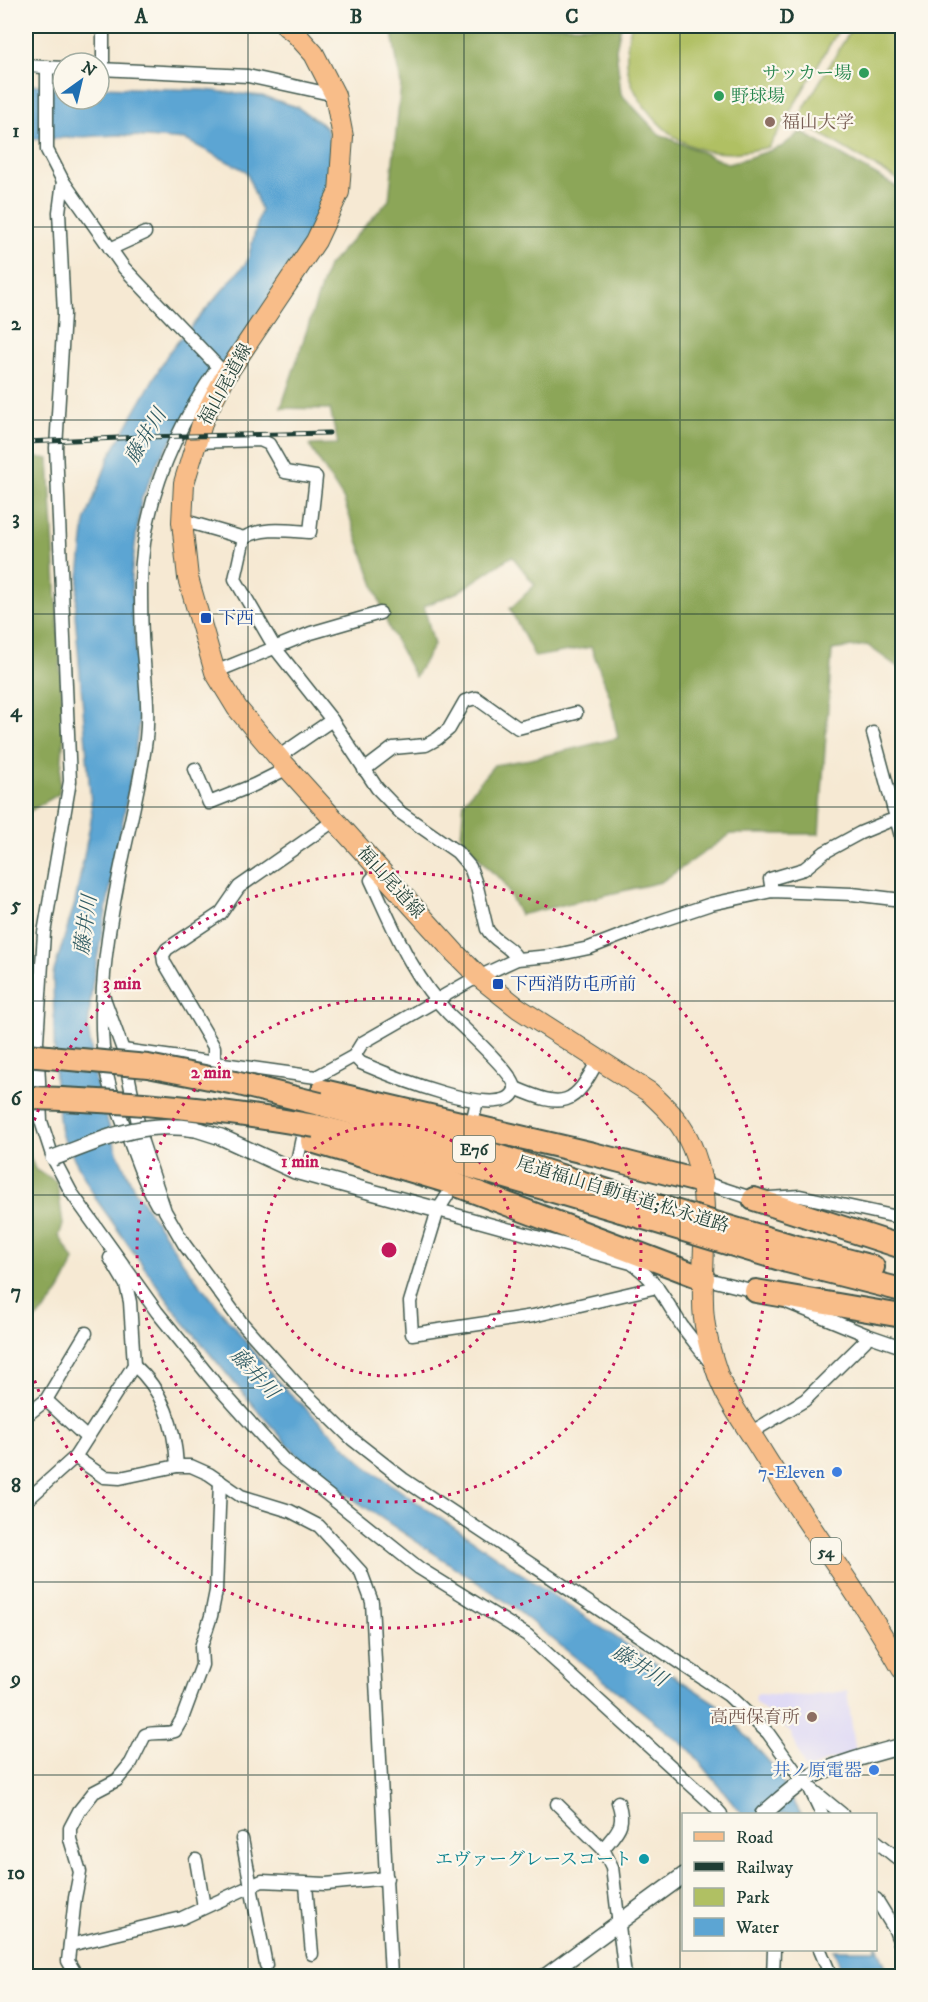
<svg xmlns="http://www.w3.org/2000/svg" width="928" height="2002" font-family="'IM FELL DW Pica','Noto Serif JP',serif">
	<rect width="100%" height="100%" fill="#fbf7ec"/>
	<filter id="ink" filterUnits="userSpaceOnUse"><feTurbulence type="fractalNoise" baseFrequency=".0167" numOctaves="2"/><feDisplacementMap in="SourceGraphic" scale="12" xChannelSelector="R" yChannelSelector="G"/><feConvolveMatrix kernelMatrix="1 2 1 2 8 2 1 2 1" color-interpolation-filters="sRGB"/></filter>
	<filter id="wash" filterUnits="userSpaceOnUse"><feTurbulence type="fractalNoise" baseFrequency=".008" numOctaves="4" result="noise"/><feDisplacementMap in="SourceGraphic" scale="24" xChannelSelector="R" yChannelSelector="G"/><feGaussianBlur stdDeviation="1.35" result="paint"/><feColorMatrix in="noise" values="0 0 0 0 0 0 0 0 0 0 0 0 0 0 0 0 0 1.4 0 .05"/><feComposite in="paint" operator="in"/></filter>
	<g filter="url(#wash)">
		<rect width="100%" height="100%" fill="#f6e9d3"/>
		<polygon fill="#dbd6f7" points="847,1691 856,1754 829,1760 806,1771 791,1733 755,1702 756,1694 808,1696"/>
		<g fill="#b0c063" stroke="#687e4c" stroke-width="1.5">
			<path d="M 631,26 L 841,26 L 769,147 C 746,152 723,156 700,149 C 666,139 629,98 627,62 C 626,49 628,38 631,26 Z"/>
			<polygon points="853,26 902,26 902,173 898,180 797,120"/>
		</g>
		<g fill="#8ca659" stroke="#567246" stroke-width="1.5">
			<polygon points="393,26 621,26 616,49 621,94 659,134 729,164 781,147 801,132 902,190 902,670 867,645 832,650 819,834 731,834 661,882 520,915 502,880 491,871 461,838 464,801 494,765 531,759 618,738 610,697 591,647 535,657 510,609 535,585 512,556 458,592 424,606 434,645 415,677 389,628 343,498 309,445 338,444 330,409 281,408 328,266 389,200 401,84 391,27"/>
			<polygon points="26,456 49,459 64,735 59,794 30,811 26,811"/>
			<polygon points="26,959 37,966 28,1046 26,1045"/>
			<path d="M 26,1148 L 35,1169 L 57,1182 L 63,1224 L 59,1236 L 74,1260 C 62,1294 50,1305 26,1329 Z"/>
		</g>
		<g fill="#5ca5d3" stroke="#3e7184" stroke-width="1.5">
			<polygon points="26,85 63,86 63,99 99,99 99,87 204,90 262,96 297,107 326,127 337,161 327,202 306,246 159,459 141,500 131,576 140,716 133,766 92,986 88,1028 96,1083 117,1152 134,1189 184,1264 275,1379 370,1470 564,1603 718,1705 772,1765 801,1814 742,1814 691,1751 508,1603 356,1501 301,1459 257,1410 181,1319 96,1199 61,1134 55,1081 53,974 75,903 92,815 75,614 85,522 110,455 169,352 247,262 261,210 246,171 186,140 118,135 26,140"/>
			<polygon points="876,1944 890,1976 844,1976 834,1950 876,1950"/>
		</g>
	</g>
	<g filter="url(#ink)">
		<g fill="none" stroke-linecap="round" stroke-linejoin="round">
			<g stroke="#3f574c" stroke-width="15">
				<g id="minor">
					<polyline points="26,66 63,68"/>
					<polyline points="47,67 47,150 63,181 124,268 223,372"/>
					<polyline points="99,69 248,76 335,95"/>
					<polyline points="103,70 103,26"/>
					<polyline points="63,181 59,212 64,314 56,448 70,781 44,933 37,1041 41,1121 53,1158 71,1192 157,1312 218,1387 284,1460 419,1568 527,1635 712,1804 721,1814"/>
					<polyline points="110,249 145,233"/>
					<path d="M 195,442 L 260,440 L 269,444 L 285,472 L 316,477 L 310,532 C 289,531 263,526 244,538 L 235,579 L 275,648 L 332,720 L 377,788 L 401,813 L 457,852 L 470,867 L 477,887 L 487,929 C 494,942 511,946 517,959"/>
					<polyline points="182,522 192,523 244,538"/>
					<polyline points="215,672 311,633 380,613"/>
					<polyline points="873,733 902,840"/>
					<polyline points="278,757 332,720"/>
					<polyline points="195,769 209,803 254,785 288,768"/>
					<polyline points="364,770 393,748 426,745 437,739 449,729 465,701 476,698 518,728 576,713"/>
					<polyline points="772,891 770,879 804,869 825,852 860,833 889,821 902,818"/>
					<polyline points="104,998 123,1050 142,1142 165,1211 184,1244 241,1322 301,1389 352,1439 403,1479 728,1695 768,1733 803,1782 842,1814"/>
					<polyline points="123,1050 316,1077 354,1056 362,1043 470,981 517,959 551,956 589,948 651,924 711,904 772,891 852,894 902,900"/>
					<path d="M 354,1056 L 361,1063 C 382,1072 507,1125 515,1089 C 517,1076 460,1025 449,1014 C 412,977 393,927 371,880 L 380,870"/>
					<polyline points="214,1061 214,1047 164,962 163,955 167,949 221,913 239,887 335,820"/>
					<path d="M 515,1088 C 564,1109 574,1107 599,1058"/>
					<polyline points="474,1114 477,1101"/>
					<polyline points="295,1171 306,1119"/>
					<polyline points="702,1182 754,1199 800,1196 902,1218"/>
					<polyline points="447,1196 438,1210 410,1302 412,1334 533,1316 657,1287"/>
					<path d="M 157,1205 C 144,1182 136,1159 127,1134 C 122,1119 115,1103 110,1087 C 93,1028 106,941 118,881 C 127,834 140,787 146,739 C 149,713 146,688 144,662 C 141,637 141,611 141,585 C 141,506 173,432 218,367"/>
					<path d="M 438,1210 L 631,1263 C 655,1278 667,1303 682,1326 C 691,1338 700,1349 709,1361"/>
					<polyline points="703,1278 759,1292"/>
					<polyline points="789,1303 867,1335 902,1347"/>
					<path d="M 134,1365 C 163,1390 175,1428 177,1466"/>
					<polyline points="46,1400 86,1333"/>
					<polyline points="26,1416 46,1400 86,1437"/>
					<polyline points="750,1433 805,1400 865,1341 867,1335"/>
					<polyline points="75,1457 104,1477 120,1478 177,1466 191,1466 209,1474 241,1496 290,1511 319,1526 361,1572 372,1602 391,1976"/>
					<polyline points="26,1501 75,1457 134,1365 130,1302 126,1285 110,1258"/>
					<polyline points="811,1791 822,1814"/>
					<polyline points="557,1804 603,1849 612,1867 625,1976"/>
					<polyline points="242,1839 266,1965"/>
					<polyline points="876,1841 902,1862"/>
					<path d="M 603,1849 C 618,1830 626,1826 618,1802"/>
					<polyline points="196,1860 204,1907"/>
					<polyline points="306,1885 312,1954"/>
					<polyline points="876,1899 895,1930 902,1949"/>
					<polyline points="70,1945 182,1918 262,1881 326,1884 387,1878"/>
					<polyline points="820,1950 831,1976"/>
					<path d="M 77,1976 L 68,1961 L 75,1898 L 80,1872 L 70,1839 L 70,1828 L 79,1811 L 94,1792 L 117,1780 L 131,1763 L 145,1735 C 155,1731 165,1735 175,1731 L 182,1719 L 202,1665 L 201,1647 L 211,1616 L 216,1591 L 220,1481"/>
					<polyline points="773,1976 774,1950"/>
				</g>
			</g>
			<g stroke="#3f574c" stroke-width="18">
				<g id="tertiary">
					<polyline points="196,1129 221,1137 295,1171 438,1210"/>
					<path d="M 763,1814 C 779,1801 795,1784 814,1775 C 842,1762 873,1754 902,1746"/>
					<polyline points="546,1976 684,1875"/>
				</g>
			</g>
			<g stroke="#3f574c" stroke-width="22">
				<path id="primary" d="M 286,26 L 295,33 L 314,54 L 335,95 L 343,137 L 339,192 L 316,241 L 226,375 L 204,417 L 184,483 L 182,522 L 188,578 L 215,672 L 237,708 L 283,763 L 455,953 L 479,977 L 518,1008 L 649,1092 C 660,1102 671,1112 680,1125 C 716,1178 701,1242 703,1302 C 703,1324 709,1348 716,1369 C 725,1399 746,1425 762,1452 C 807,1525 860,1594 902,1669"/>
			</g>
			<g stroke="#3f574c" stroke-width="26">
				<g id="motorway">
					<polyline points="323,1091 593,1154 702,1182"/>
					<polyline points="327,1106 428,1134 627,1197"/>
					<polyline points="315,1126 428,1154 621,1211"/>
					<polyline points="312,1141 449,1182 703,1278"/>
					<polyline points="754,1199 902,1247"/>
					<polyline points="793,1246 873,1267"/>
					<polyline points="787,1261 902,1290"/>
					<polyline points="756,1291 902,1316"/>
				</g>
			</g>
			<use href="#minor" stroke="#fff" stroke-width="12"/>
			<use href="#tertiary" stroke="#fff" stroke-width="15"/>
			<use href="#primary" stroke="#f8bd89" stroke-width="20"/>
			<use href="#motorway" stroke="#f8bd89" stroke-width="22"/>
			<g stroke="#1f3d34" stroke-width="5">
				<polyline id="rail" points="26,442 142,437 329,433"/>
			</g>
			<use href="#rail" stroke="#fbf7ec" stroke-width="3" stroke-dasharray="9" stroke-linecap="butt"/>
			<g stroke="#3f574c" stroke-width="18" stroke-linecap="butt">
				<path id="tertiary-bridge" d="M 53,1158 C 105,1139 139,1120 196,1129"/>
			</g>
			<g stroke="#3f574c" stroke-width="26" stroke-linecap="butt">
				<g id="motorway-bridge">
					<polyline points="26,1055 148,1066 235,1083 320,1104"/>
					<path d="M 26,1098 C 123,1100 219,1109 315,1126"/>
					<polyline points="627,1197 793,1246"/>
					<polyline points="621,1211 787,1261"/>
				</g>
			</g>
			<use href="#tertiary-bridge" stroke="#fff" stroke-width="15"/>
			<use href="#motorway-bridge" stroke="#f8bd89" stroke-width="22"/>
		</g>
	</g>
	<path fill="none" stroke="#1f3d34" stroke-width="1.5" stroke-opacity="0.55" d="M 248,26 L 248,1976M 464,26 L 464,1976M 680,26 L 680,1976M 26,227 L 902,227M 26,420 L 902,420M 26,614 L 902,614M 26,807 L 902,807M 26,1001 L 902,1001M 26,1195 L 902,1195M 26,1388 L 902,1388M 26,1582 L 902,1582M 26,1775 L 902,1775"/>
	<g fill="none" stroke="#c2185b" stroke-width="3" stroke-dasharray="3 6">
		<circle cx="389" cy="1250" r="126"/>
		<circle cx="389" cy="1250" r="252"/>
		<path d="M26 1146A378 378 0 1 1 26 1354"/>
	</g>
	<g fill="#2e9e5b" stroke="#fbf7ec" stroke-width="2">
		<circle cx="864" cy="73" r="6"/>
		<circle cx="719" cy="96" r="6"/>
	</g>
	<g fill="#8d6e63" stroke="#fbf7ec" stroke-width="2">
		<circle cx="770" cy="122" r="6"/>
		<circle cx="812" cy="1717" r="6"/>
	</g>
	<g fill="#1a4fb4" stroke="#fbf7ec" stroke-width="2">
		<rect x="200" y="612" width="12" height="12" rx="3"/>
		<rect x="492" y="978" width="12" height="12" rx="3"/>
	</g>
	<g fill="#3f7fe0" stroke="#fbf7ec" stroke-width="2">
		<circle cx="837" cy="1472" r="6"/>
		<circle cx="874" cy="1770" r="6"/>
	</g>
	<circle fill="#0f9aa8" stroke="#fbf7ec" stroke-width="2" cx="644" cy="1859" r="6"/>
	<g text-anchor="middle" stroke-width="4.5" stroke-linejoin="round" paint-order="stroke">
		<g fill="#fbf7ec" stroke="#61756b" stroke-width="1.5">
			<rect x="453" y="1136" width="42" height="26" rx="4.5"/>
			<rect x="811" y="1538" width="30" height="26" rx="4.5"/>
		</g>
		<g font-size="16" font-weight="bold" fill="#1f3d34">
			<text x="474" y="1155">E76</text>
			<text x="826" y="1557">54</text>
		</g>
		<g font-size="18" fill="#27864d" stroke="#fbf7ec" text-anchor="end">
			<text x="852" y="79">サッカー場</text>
			<text x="731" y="102" text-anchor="start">野球場</text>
		</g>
		<g font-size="18" fill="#785e54" stroke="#fbf7ec" text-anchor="start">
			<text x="782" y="128">福山大学</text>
			<text x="800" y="1723" text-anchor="end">高西保育所</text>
		</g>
		<g font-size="18" fill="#1f3d34" stroke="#fbf7ec">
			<text transform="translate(225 384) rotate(-61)" y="6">福山尾道線</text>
			<text transform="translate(391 882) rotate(48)" y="6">福山尾道線</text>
			<text transform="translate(623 1194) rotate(17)" y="6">尾道福山自動車道;松永道路</text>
		</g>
		<g font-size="18" fill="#164399" stroke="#fbf7ec" text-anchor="start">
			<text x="218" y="624">下西</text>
			<text x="510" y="990">下西消防屯所前</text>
		</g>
		<g font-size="18" fill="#366cbe" stroke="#fbf7ec" text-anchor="end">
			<text x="825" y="1478">7-Eleven</text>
			<text x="862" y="1776">井ノ原電器</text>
		</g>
		<g font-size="18" fill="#0d838f" stroke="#fbf7ec" text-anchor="end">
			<text x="632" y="1865">エヴァーグレースコート</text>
		</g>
		<g font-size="20" font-style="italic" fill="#315c64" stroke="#fbf7ec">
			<text transform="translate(145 436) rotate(-59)" y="7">藤井川</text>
			<text transform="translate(85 925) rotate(-82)" y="7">藤井川</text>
			<text transform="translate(255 1373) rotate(47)" y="7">藤井川</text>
			<text transform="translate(640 1665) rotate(32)" y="7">藤井川</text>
		</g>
	</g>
	<circle cx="389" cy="1250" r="9" fill="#c2185b" stroke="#fbf7ec" stroke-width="3"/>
	<g font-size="18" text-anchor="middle" font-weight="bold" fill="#c2185b" stroke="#fbf7ec" stroke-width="4.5" stroke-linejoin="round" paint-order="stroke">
		<text x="122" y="989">3 min</text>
		<text x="211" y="1078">2 min</text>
		<text x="300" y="1167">1 min</text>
	</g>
	<rect width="928" height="2002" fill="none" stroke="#fbf7ec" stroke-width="66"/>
	<rect x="682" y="1813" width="195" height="138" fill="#fbf7ec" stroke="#a3ada2" stroke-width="1.5"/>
	<rect x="694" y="1832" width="30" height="9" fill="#f8bd89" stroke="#a3ada2" stroke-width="1.5"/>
	<text x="736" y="1843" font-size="18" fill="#1f3d34">Road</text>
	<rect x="694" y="1862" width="30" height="9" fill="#1f3d34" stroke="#a3ada2" stroke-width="1.5"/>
	<text x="736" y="1873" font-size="18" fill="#1f3d34">Railway</text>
	<rect x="694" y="1888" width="30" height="18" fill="#b0c063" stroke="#a3ada2" stroke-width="1.5"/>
	<text x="736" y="1903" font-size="18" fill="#1f3d34">Park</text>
	<rect x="694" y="1918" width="30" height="18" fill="#5ca5d3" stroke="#a3ada2" stroke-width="1.5"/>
	<text x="736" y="1933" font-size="18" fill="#1f3d34">Water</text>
	<g transform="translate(81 81) rotate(34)"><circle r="28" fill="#fbf7ec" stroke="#a3ada2" stroke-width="1.5"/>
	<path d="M0-4.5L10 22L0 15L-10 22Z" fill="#1f6fb2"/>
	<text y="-9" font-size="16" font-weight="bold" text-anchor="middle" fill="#1f3d34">N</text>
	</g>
	<rect x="33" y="33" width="862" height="1936" fill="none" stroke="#1f3d34" stroke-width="2"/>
	<g font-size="20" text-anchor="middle" font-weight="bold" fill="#1f3d34">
		<text x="141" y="23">A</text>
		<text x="356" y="23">B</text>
		<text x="572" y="23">C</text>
		<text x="787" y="23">D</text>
		<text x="16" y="137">1</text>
		<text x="16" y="330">2</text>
		<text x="16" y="524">3</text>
		<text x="16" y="717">4</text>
		<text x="16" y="911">5</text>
		<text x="16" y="1105">6</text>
		<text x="16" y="1298">7</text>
		<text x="16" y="1492">8</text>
		<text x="16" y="1685">9</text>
		<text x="16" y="1879">10</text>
	</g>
</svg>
